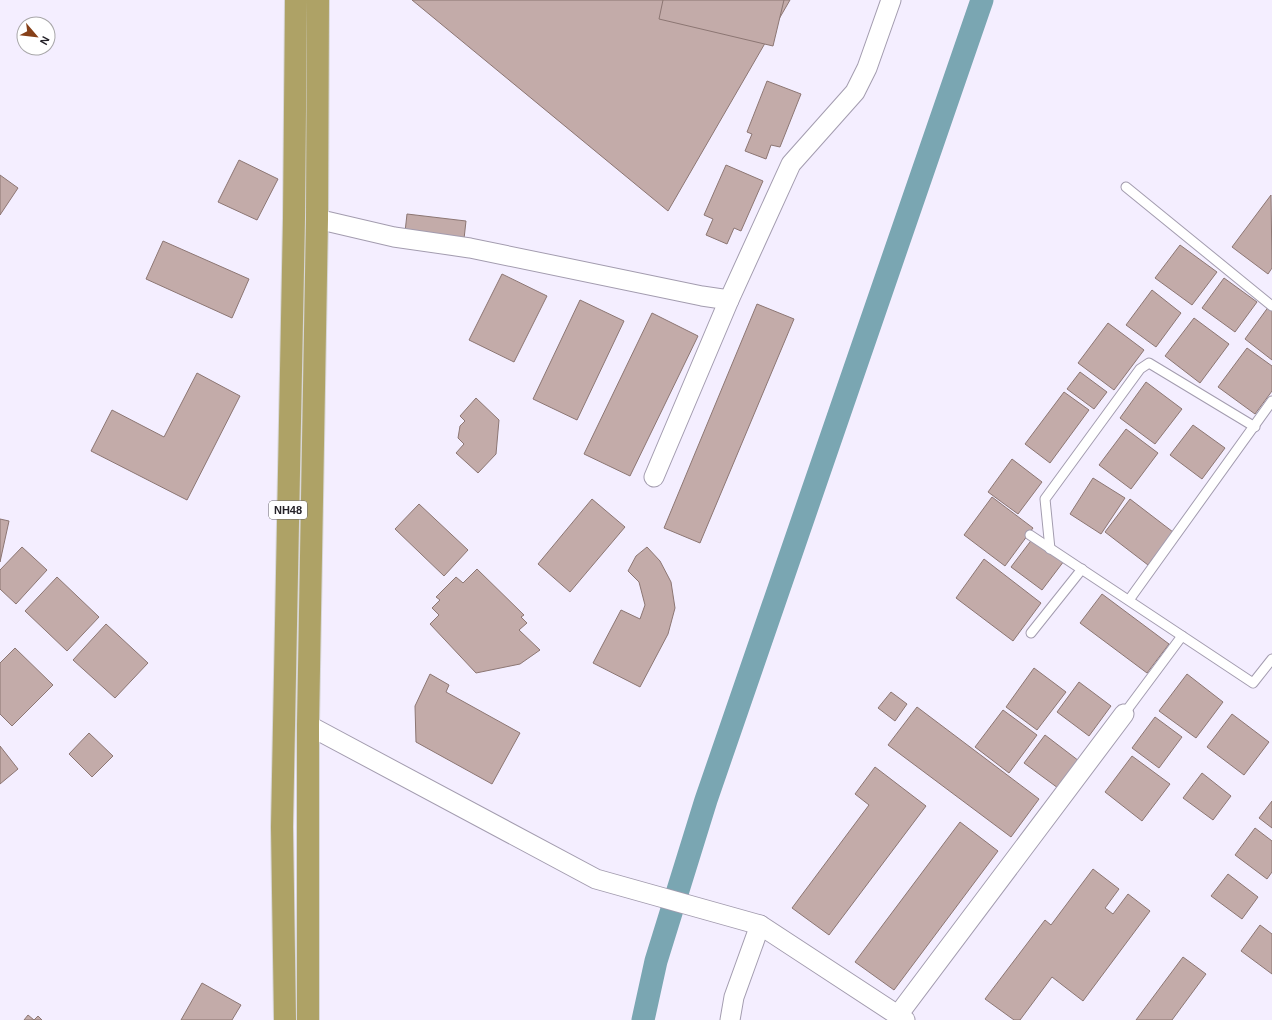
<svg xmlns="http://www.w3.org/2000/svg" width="1272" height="1020" font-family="Helvetica,sans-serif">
	<rect width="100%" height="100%" fill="#f4eeff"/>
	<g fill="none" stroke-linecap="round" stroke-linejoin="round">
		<polyline stroke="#7aa6b2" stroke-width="23" points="643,1020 656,961 706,800 982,0"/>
	</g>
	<g fill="#c3aba9" stroke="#8c7673">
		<polygon points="412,0 790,0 668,211"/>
		<polygon points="663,0 784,0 773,46 659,19"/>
		<polygon points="767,81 801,94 780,147 771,145 766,159 745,151 752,134 747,132"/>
		<polygon points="239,160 278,179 257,220 218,202"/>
		<polygon points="726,165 763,181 741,231 734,228 727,244 706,235 713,219 704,215"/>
		<polygon points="0,175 18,188 0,215"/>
		<polygon points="1271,195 1272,268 1268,274 1232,247"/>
		<polygon points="407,214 466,221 464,239 405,232"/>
		<polygon points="163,241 249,279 232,318 146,279"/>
		<polygon points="1180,245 1217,272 1192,305 1155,278"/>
		<polygon points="502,274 547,296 514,362 469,340"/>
		<polygon points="1224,278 1257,302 1235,332 1202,308"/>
		<polygon points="1152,290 1181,313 1156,347 1126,325"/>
		<polygon points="580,300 624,321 577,420 533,399"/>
		<polygon points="757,304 794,319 700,543 664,528"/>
		<polygon points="1269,306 1272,308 1272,360 1245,339"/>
		<polygon points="652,313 698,336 630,476 584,454"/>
		<polygon points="1194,318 1229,344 1200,383 1165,356"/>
		<polygon points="1108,323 1144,350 1114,390 1078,363"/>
		<polygon points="1247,348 1272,366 1272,391 1255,414 1218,387"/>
		<polygon points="1080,372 1107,392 1094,409 1067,389"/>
		<polygon points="197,373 240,396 187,500 91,451 112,410 164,437"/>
		<polygon points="1146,382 1182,409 1155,444 1120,418"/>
		<polygon points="1064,392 1089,410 1050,463 1025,444"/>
		<polygon points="476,398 499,420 496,454 478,473 456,453 464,444 458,438 460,426 465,421 460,416"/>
		<polygon points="1193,425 1225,448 1202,479 1170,455"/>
		<polygon points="1126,429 1158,453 1131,489 1099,465"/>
		<polygon points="1012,459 1042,482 1018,514 988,492"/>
		<polygon points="1093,478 1125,498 1101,534 1070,514"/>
		<polygon points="992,497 1033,528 1005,566 964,535"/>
		<polygon points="592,499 625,527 570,592 538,564"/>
		<polygon points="1130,499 1173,532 1148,565 1105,532"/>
		<polygon points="419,504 468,550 444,576 395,529"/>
		<polygon points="0,519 9,521 0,562"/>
		<polygon points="1033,538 1064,561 1042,590 1011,567"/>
		<polygon points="22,547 47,570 16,604 0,589 0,570"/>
		<polygon points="647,547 660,561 671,582 675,608 668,634 640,687 593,663 621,610 640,619 645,605 639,582 628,571 636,556"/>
		<polygon points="984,559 1041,603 1013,641 956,598"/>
		<polygon points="477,569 524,615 521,617 527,623 519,630 540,650 520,664 476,673 430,624 439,615 432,608 440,600 436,597 456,577 463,583"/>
		<polygon points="57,577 99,617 67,651 25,611"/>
		<polygon points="1102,594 1169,644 1147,673 1080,623"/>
		<polygon points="106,624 148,663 115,698 73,660"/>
		<polygon points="15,648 53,685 12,726 0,714 0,663"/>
		<polygon points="1034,668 1066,692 1037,730 1006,707"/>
		<polygon points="430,674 449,685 446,692 520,733 492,784 416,742 415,706"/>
		<polygon points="1187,674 1223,702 1196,738 1159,711"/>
		<polygon points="1079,682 1111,706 1089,736 1057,712"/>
		<polygon points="891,692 907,704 895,721 878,708"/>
		<polygon points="917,707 1039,799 1011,837 888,745"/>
		<polygon points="1003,710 1037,735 1009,773 975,747"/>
		<polygon points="1232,714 1269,742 1244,775 1207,747"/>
		<polygon points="1155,717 1182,737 1159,768 1132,748"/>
		<polygon points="89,733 113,756 92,777 69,754"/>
		<polygon points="1045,735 1079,761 1058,788 1024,763"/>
		<polygon points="0,746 18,769 0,784"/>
		<polygon points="1132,756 1170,784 1142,821 1105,792"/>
		<polygon points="875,767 926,806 829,935 792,908 869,805 855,794"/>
		<polygon points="1202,773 1231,796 1213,820 1183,798"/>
		<polygon points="1272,801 1272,828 1259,818"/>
		<polygon points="960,822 998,851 894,990 855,962"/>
		<polygon points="1255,828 1272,841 1272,872 1267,879 1235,855"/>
		<polygon points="1093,869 1119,889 1105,908 1113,914 1128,894 1150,911 1083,1001 1052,977 1020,1020 1014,1020 985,999 1045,920 1051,925"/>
		<polygon points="1228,874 1258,897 1242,919 1211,896"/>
		<polygon points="1260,925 1272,934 1272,974 1241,951"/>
		<polygon points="1183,957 1206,974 1172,1020 1136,1020"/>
		<polygon points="202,983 241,1005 232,1020 181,1020"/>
		<polygon points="28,1015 34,1020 38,1016 42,1020 24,1020"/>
	</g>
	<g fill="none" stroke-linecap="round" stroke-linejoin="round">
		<g stroke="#a39caf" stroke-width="11">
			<g id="service">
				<polyline points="1126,187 1272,306"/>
				<polyline points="1030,535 1253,683 1272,659"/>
				<polyline points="1050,549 1045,499 1140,369 1149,363 1255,427"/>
				<polyline points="1129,600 1272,401"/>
				<polyline points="1031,633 1082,569"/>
				<polyline points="1124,714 1182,636"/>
			</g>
		</g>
		<g stroke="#a39caf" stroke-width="21">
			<g id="minor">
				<polyline points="317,219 394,237 470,248 702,296 729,300"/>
				<polyline points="654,477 729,300 791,164 855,92 867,68 891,0"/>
				<polyline points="308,725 596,879 760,925 905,1020"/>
				<polyline points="898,1015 1124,714"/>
				<polyline points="730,1020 734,997 760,925"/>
			</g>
		</g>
		<g stroke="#d8d7d8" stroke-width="24">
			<g id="trunk">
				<polyline points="285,1020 282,827 294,218 296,0"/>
				<polyline points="308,1020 308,725 317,219 318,0"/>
			</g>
		</g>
		<use href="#service" stroke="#fff" stroke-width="9"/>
		<use href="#minor" stroke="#fff" stroke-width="19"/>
		<use href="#trunk" stroke="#aea266" stroke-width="22"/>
	</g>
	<g text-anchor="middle" stroke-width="3" stroke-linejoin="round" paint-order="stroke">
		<rect fill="#fff" stroke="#666469" stroke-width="1" x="269" y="501" width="38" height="18" rx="3"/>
		<g font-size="11" font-weight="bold" fill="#252229">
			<text x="288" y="514">NH48</text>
		</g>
	</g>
	<g transform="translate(36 36) rotate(118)"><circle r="19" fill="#ffffff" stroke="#a8a7a9"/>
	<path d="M0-3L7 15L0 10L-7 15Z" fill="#864018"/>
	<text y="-6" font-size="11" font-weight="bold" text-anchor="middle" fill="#252229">N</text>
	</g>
</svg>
